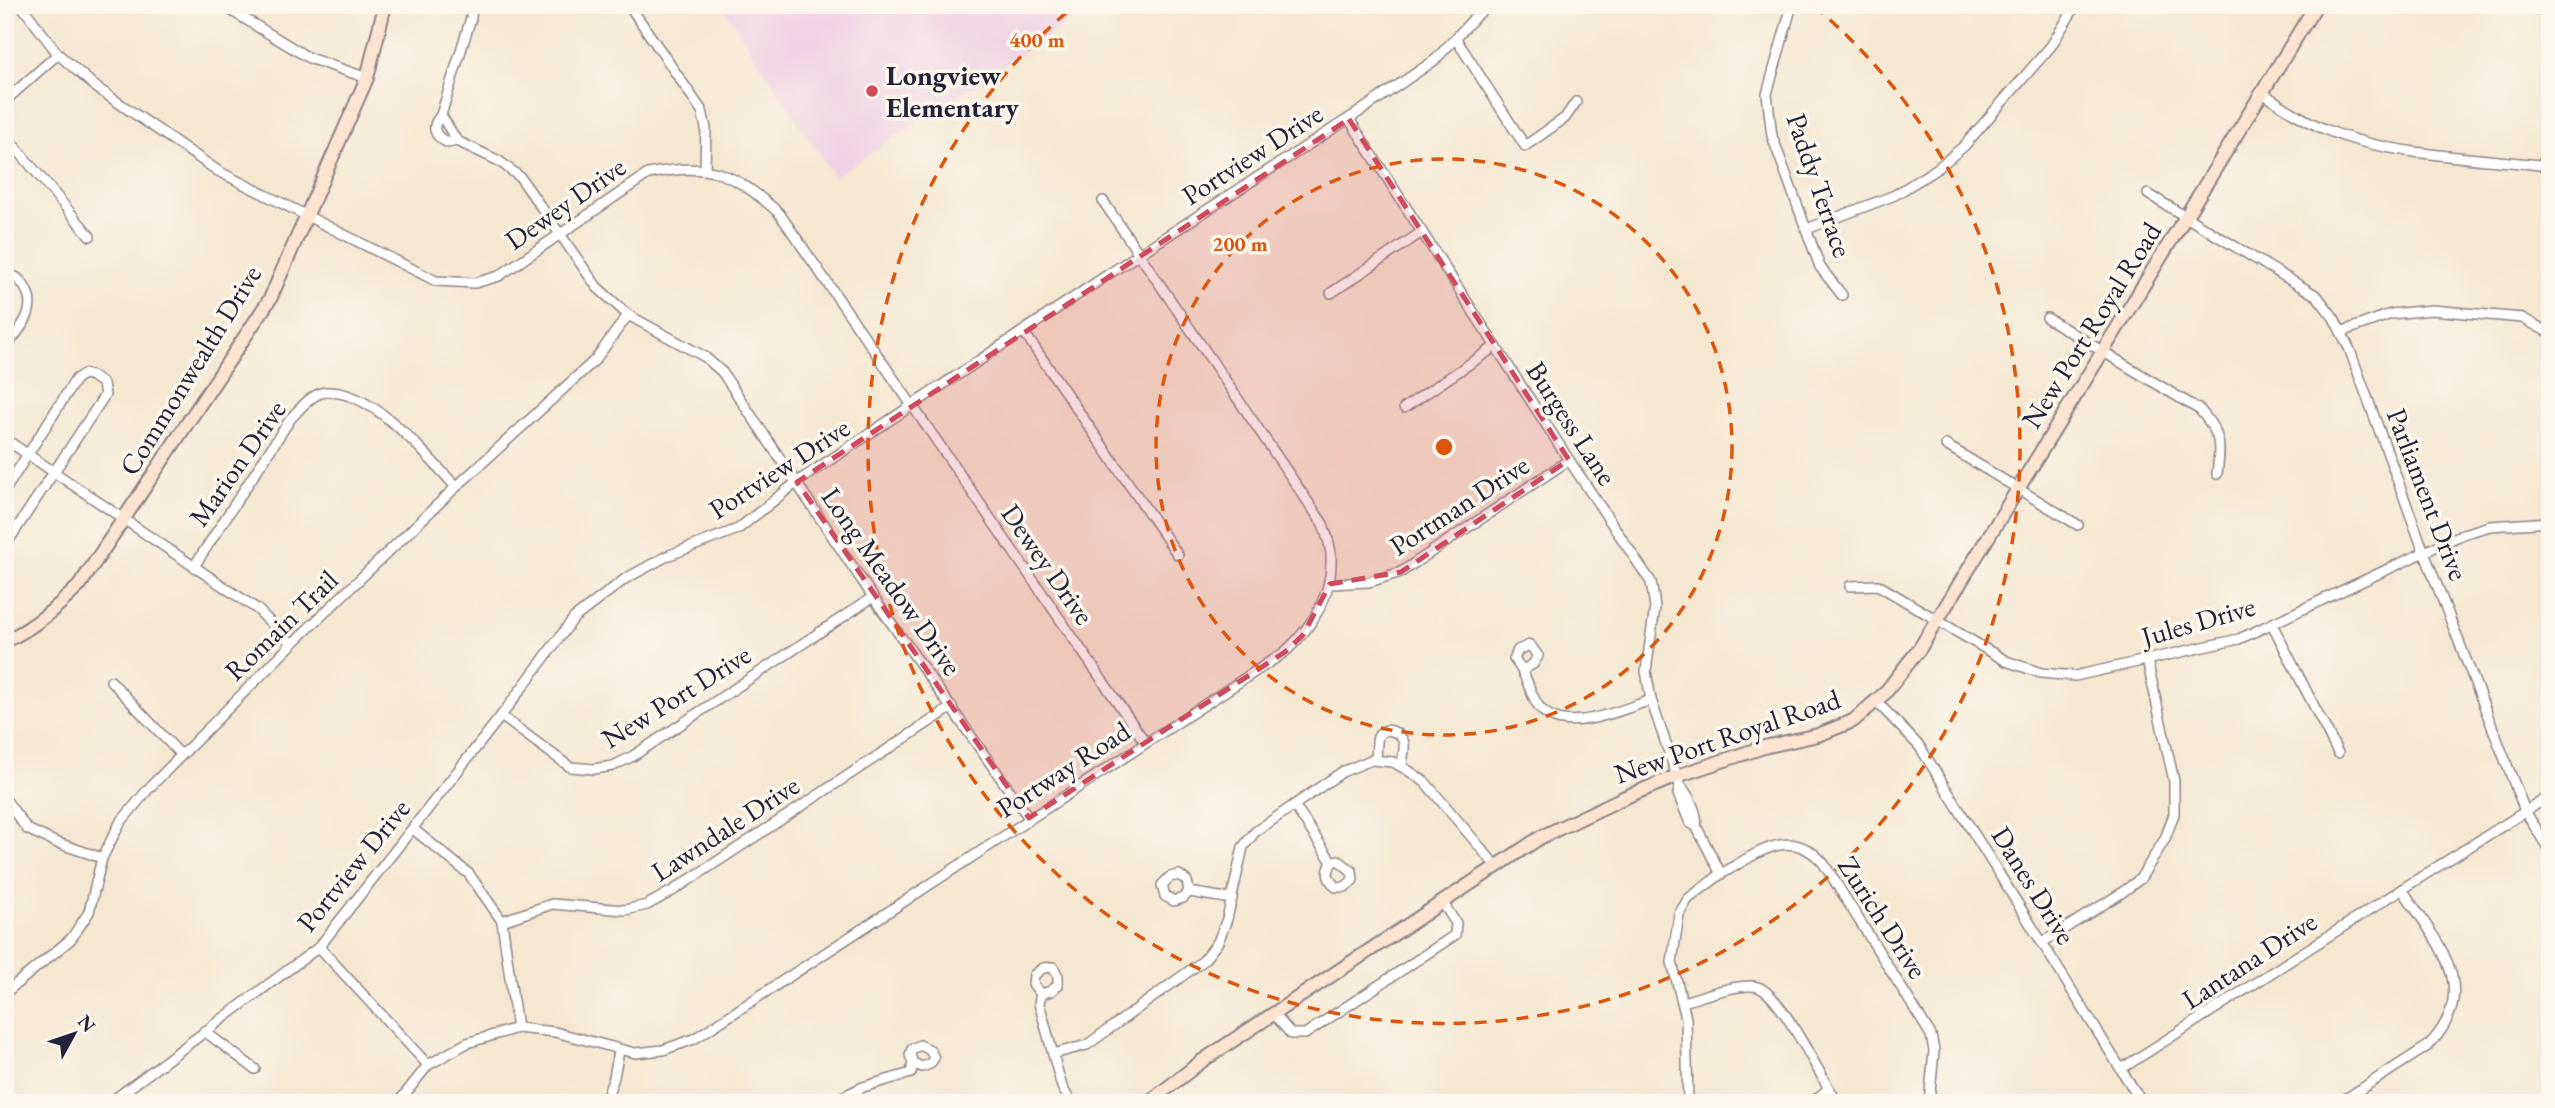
<svg xmlns="http://www.w3.org/2000/svg" width="2555" height="1108" font-family="'EB Garamond',serif">
	<rect width="100%" height="100%" fill="#fbf7ec"/>
	<filter id="ink" filterUnits="userSpaceOnUse"><feTurbulence type="fractalNoise" baseFrequency=".0143" numOctaves="2"/><feDisplacementMap in="SourceGraphic" scale="14" xChannelSelector="R" yChannelSelector="G"/><feConvolveMatrix kernelMatrix="1 2 1 2 8 2 1 2 1" color-interpolation-filters="sRGB"/></filter>
	<filter id="wash" filterUnits="userSpaceOnUse"><feTurbulence type="fractalNoise" baseFrequency=".00686" numOctaves="4" result="noise"/><feDisplacementMap in="SourceGraphic" scale="28" xChannelSelector="R" yChannelSelector="G"/><feGaussianBlur stdDeviation="1.57" result="paint"/><feColorMatrix in="noise" values="0 0 0 0 0 0 0 0 0 0 0 0 0 0 0 0 0 1.4 0 .05"/><feComposite in="paint" operator="in"/></filter>
	<g filter="url(#wash)">
		<rect width="100%" height="100%" fill="#f5e7d0"/>
		<polygon fill="#f0d0e4" points="722,5 1096,5 834,177"/>
	</g>
	<g filter="url(#ink)">
		<g fill="none" stroke-linecap="round" stroke-linejoin="round">
			<g stroke="#8c8486" stroke-width="12">
				<g id="street">
					<path d="M 21,5 L 58,54 L 97,88 L 218,171 L 436,281 L 475,283 L 499,276 L 648,174 C 710,162 733,172 779,213 L 1145,742"/>
					<polyline points="222,5 309,58 367,78"/>
					<polyline points="472,5 471,18 441,115 457,141 499,161 520,177 597,287 628,315 705,357 722,372 873,597 1029,818"/>
					<polyline points="629,5 702,111 706,128 705,169"/>
					<polyline points="1792,5 1767,94 1772,136 1820,267 1842,295"/>
					<polyline points="2499,5 2550,11"/>
					<polyline points="1456,39 1525,146 1565,118 1576,102"/>
					<path d="M 2261,92 C 2282,106 2303,120 2327,130 C 2388,156 2482,158 2550,166"/>
					<polyline points="5,101 58,54"/>
					<path d="M 441,115 C 430,127 434,136 448,143 L 457,141"/>
					<polyline points="1349,119 1569,460 1651,582 1655,607 1646,671 1651,700 1680,785"/>
					<polyline points="5,135 90,236"/>
					<polyline points="2148,194 2317,296 2334,318 2349,348 2424,552 2525,811 2550,851"/>
					<polyline points="1807,229 1895,195 1938,168 1964,146 2051,46 2076,5"/>
					<path d="M 5,273 C 22,276 33,295 29,311 C 26,324 12,338 5,349"/>
					<polyline points="1331,293 1422,232"/>
					<path d="M 2047,318 L 2200,410 C 2221,434 2221,443 2217,474"/>
					<polyline points="1023,331 1178,555"/>
					<polyline points="2341,332 2391,314 2432,310 2522,318 2550,333"/>
					<polyline points="1404,408 1496,346"/>
					<polyline points="5,439 257,609 292,644"/>
					<polyline points="1946,445 2078,525"/>
					<polyline points="5,490 76,379 84,374 92,376 103,384 105,395 5,546"/>
					<path d="M 195,565 L 291,418 C 300,409 312,393 326,392 C 373,389 427,456 456,487"/>
					<polyline points="1330,584 1369,582 1401,572 1569,460"/>
					<polyline points="1850,586 1878,585 2006,661 2041,673 2075,676 2239,639 2463,534 2490,526 2550,522"/>
					<polyline points="2272,624 2338,753"/>
					<path d="M 1524,669 L 1533,664 L 1538,656 L 1530,645 L 1518,650 L 1514,659 C 1526,672 1527,686 1536,702 C 1557,740 1620,710 1651,700"/>
					<polyline points="111,681 181,755"/>
					<polyline points="1876,701 1920,747 2142,1103"/>
					<polyline points="501,716 570,767 594,769 613,766 633,756 873,597"/>
					<path d="M 1376,760 C 1377,754 1376,743 1378,737 C 1384,724 1401,732 1404,743 C 1405,750 1402,760 1402,766"/>
					<path d="M 1680,785 C 1688,794 1699,814 1696,826 L 1690,823 L 1678,794 Z"/>
					<polyline points="5,799 27,829 55,842 102,858"/>
					<path d="M 1294,805 L 1332,862 C 1326,873 1327,878 1336,887 L 1345,887 L 1353,880 L 1352,871 L 1338,860 L 1332,862"/>
					<polyline points="413,829 469,874 502,921 517,1028"/>
					<path d="M 1721,874 C 1757,854 1790,824 1824,864 L 1931,1035 L 1934,1051 L 1929,1103"/>
					<polyline points="2402,889 2550,796"/>
					<polyline points="1189,892 1187,881 1179,875 1170,877 1162,885 1165,896 1174,901 1183,898 1189,892 1232,899"/>
					<polyline points="502,921 552,904 625,910 647,905 674,890 952,707"/>
					<polyline points="2043,942 2120,894 2140,879 2165,839 2174,814 2174,781 2147,660"/>
					<polyline points="319,947 428,1065"/>
					<polygon points="1053,967 1058,976 1058,985 1051,991 1041,994 1033,984 1034,975 1043,968"/>
					<polyline points="5,993 71,939 89,912 102,858 120,823 150,787 292,644 456,487 595,360 628,315"/>
					<polyline points="1041,994 1039,1003 1062,1087 1071,1103"/>
					<path d="M 1683,1002 C 1701,997 1741,982 1758,987 C 1782,995 1821,1079 1838,1103"/>
					<polyline points="1273,1013 1291,1034 1305,1034 1455,935 1456,923 1442,902"/>
					<polyline points="204,1031 255,1069"/>
					<polyline points="1053,1054 1087,1045 1203,961 1218,942 1227,919 1243,847 1255,832 1342,772 1371,760 1393,762 1409,771 1425,782 1496,866"/>
					<path d="M 2121,1069 L 2402,889 C 2436,942 2484,989 2428,1046 L 2339,1103"/>
					<polyline points="607,1097 614,1077 619,1051"/>
					<polyline points="109,1103 319,947 501,716 574,618 625,579 667,556 738,529 797,482 1139,254 1362,110 1435,60 1476,16 1489,5"/>
					<path d="M 398,1103 L 428,1065 L 467,1043 L 517,1028 L 555,1032 L 635,1053 L 663,1050 L 694,1039 L 1285,652 C 1313,626 1333,595 1331,556 C 1331,545 1326,534 1323,524 L 1103,201"/>
					<polyline points="830,1103 863,1087 911,1073 913,1063 910,1055 912,1049 920,1045 930,1050 934,1058 930,1064 922,1067 913,1063"/>
					<polyline points="1688,1103 1686,1018 1672,962 1679,914 1688,899 1721,874 1696,826"/>
					<polyline points="1812,1103 1828,1089"/>
				</g>
			</g>
			<g stroke="#8c8486" stroke-width="16">
				<g id="secondary">
					<path d="M 5,641 C 34,628 56,608 79,586 L 270,299 L 367,78 L 385,5"/>
					<polyline points="1148,1103 1202,1061 1541,837 1623,798 1677,776 1764,747 1818,735 1853,721 1885,693 1920,648 2316,5"/>
				</g>
			</g>
			<use href="#street" stroke="#fff" stroke-width="9"/>
			<use href="#secondary" stroke="#fde4d1" stroke-width="12"/>
		</g>
	</g>
	<path fill="#d1495b" fill-opacity="0.2" stroke="#d1495b" stroke-width="5" stroke-dasharray="14 9" stroke-linejoin="round" d="M 1349,119 L 1569,460 L 1401,572 L 1330,584 L 1303,635 L 1285,652 L 1029,818 L 797,482 Z"/>
	<g fill="none" stroke="#de560e" stroke-width="3.5" stroke-dasharray="12 9">
		<circle cx="1444" cy="447" r="288"/>
		<path d="M1814 6A576 576 0 1 1 1074 6"/>
	</g>
	<circle fill="#d1495b" stroke="#fbf7ec" stroke-width="2.5" cx="872" cy="91" r="7"/>
	<g text-anchor="middle" stroke-width="7" stroke-linejoin="round" paint-order="stroke">
		<g font-size="28" font-weight="bold" fill="#22223b" stroke="#fbf7ec" text-anchor="start">
			<text x="886" y="85">Longview<tspan x="886" dy="32">Elementary</tspan></text>
		</g>
		<g font-size="28" fill="#22223b" stroke="#fbf7ec">
			<text transform="translate(1252 154) rotate(-33)" y="10">Portview Drive</text>
			<text transform="translate(1820 185) rotate(71)" y="10">Paddy Terrace</text>
			<text transform="translate(565 203) rotate(-35)" y="10">Dewey Drive</text>
			<text transform="translate(2091 325) rotate(-58)" y="10">New Port Royal Road</text>
			<text transform="translate(190 370) rotate(-58)" y="10">Commonwealth Drive</text>
			<text transform="translate(1572 423) rotate(57)" y="10">Burgess Lane</text>
			<text transform="translate(237 463) rotate(-55)" y="10">Marion Drive</text>
			<text transform="translate(779 468) rotate(-33)" y="10">Portview Drive</text>
			<text transform="translate(2428 494) rotate(69)" y="10">Parliament Drive</text>
			<text transform="translate(1459 505) rotate(-33)" y="10">Portman Drive</text>
			<text transform="translate(1048 564) rotate(55)" y="10">Dewey Drive</text>
			<text transform="translate(892 581) rotate(55)" y="10">Long Meadow Drive</text>
			<text transform="translate(2198 621) rotate(-16)" y="10">Jules Drive</text>
			<text transform="translate(281 625) rotate(-44)" y="10">Romain Trail</text>
			<text transform="translate(676 696) rotate(-32)" y="10">New Port Drive</text>
			<text transform="translate(1727 736) rotate(-19)" y="10">New Port Royal Road</text>
			<text transform="translate(1063 769) rotate(-33)" y="10">Portway Road</text>
			<text transform="translate(725 828) rotate(-33)" y="10">Lawndale Drive</text>
			<text transform="translate(353 865) rotate(-51)" y="10">Portview Drive</text>
			<text transform="translate(2034 885) rotate(58)" y="10">Danes Drive</text>
			<text transform="translate(1883 917) rotate(57)" y="10">Zurich Drive</text>
			<text transform="translate(2249 960) rotate(-33)" y="10">Lantana Drive</text>
		</g>
	</g>
	<circle cx="1444" cy="447" r="10" fill="#de560e" stroke="#fbf7ec" stroke-width="3.5"/>
	<g font-size="21" text-anchor="middle" font-weight="bold" fill="#de560e" stroke="#fbf7ec" stroke-width="7" stroke-linejoin="round" paint-order="stroke">
		<text x="1037" y="47">400 m</text>
		<text x="1240" y="251">200 m</text>
	</g>
	<rect width="2555" height="1108" fill="none" stroke="#fbf7ec" stroke-width="28"/>
	<g transform="translate(74 1034) rotate(50)" stroke="#fbf7ec" stroke-width="5" paint-order="stroke">
	<path d="M0-5L12 26L0 18L-12 26Z" fill="#22223b"/>
	<text y="-10" font-size="19" font-weight="bold" text-anchor="middle" fill="#22223b">N</text>
	</g>
</svg>
